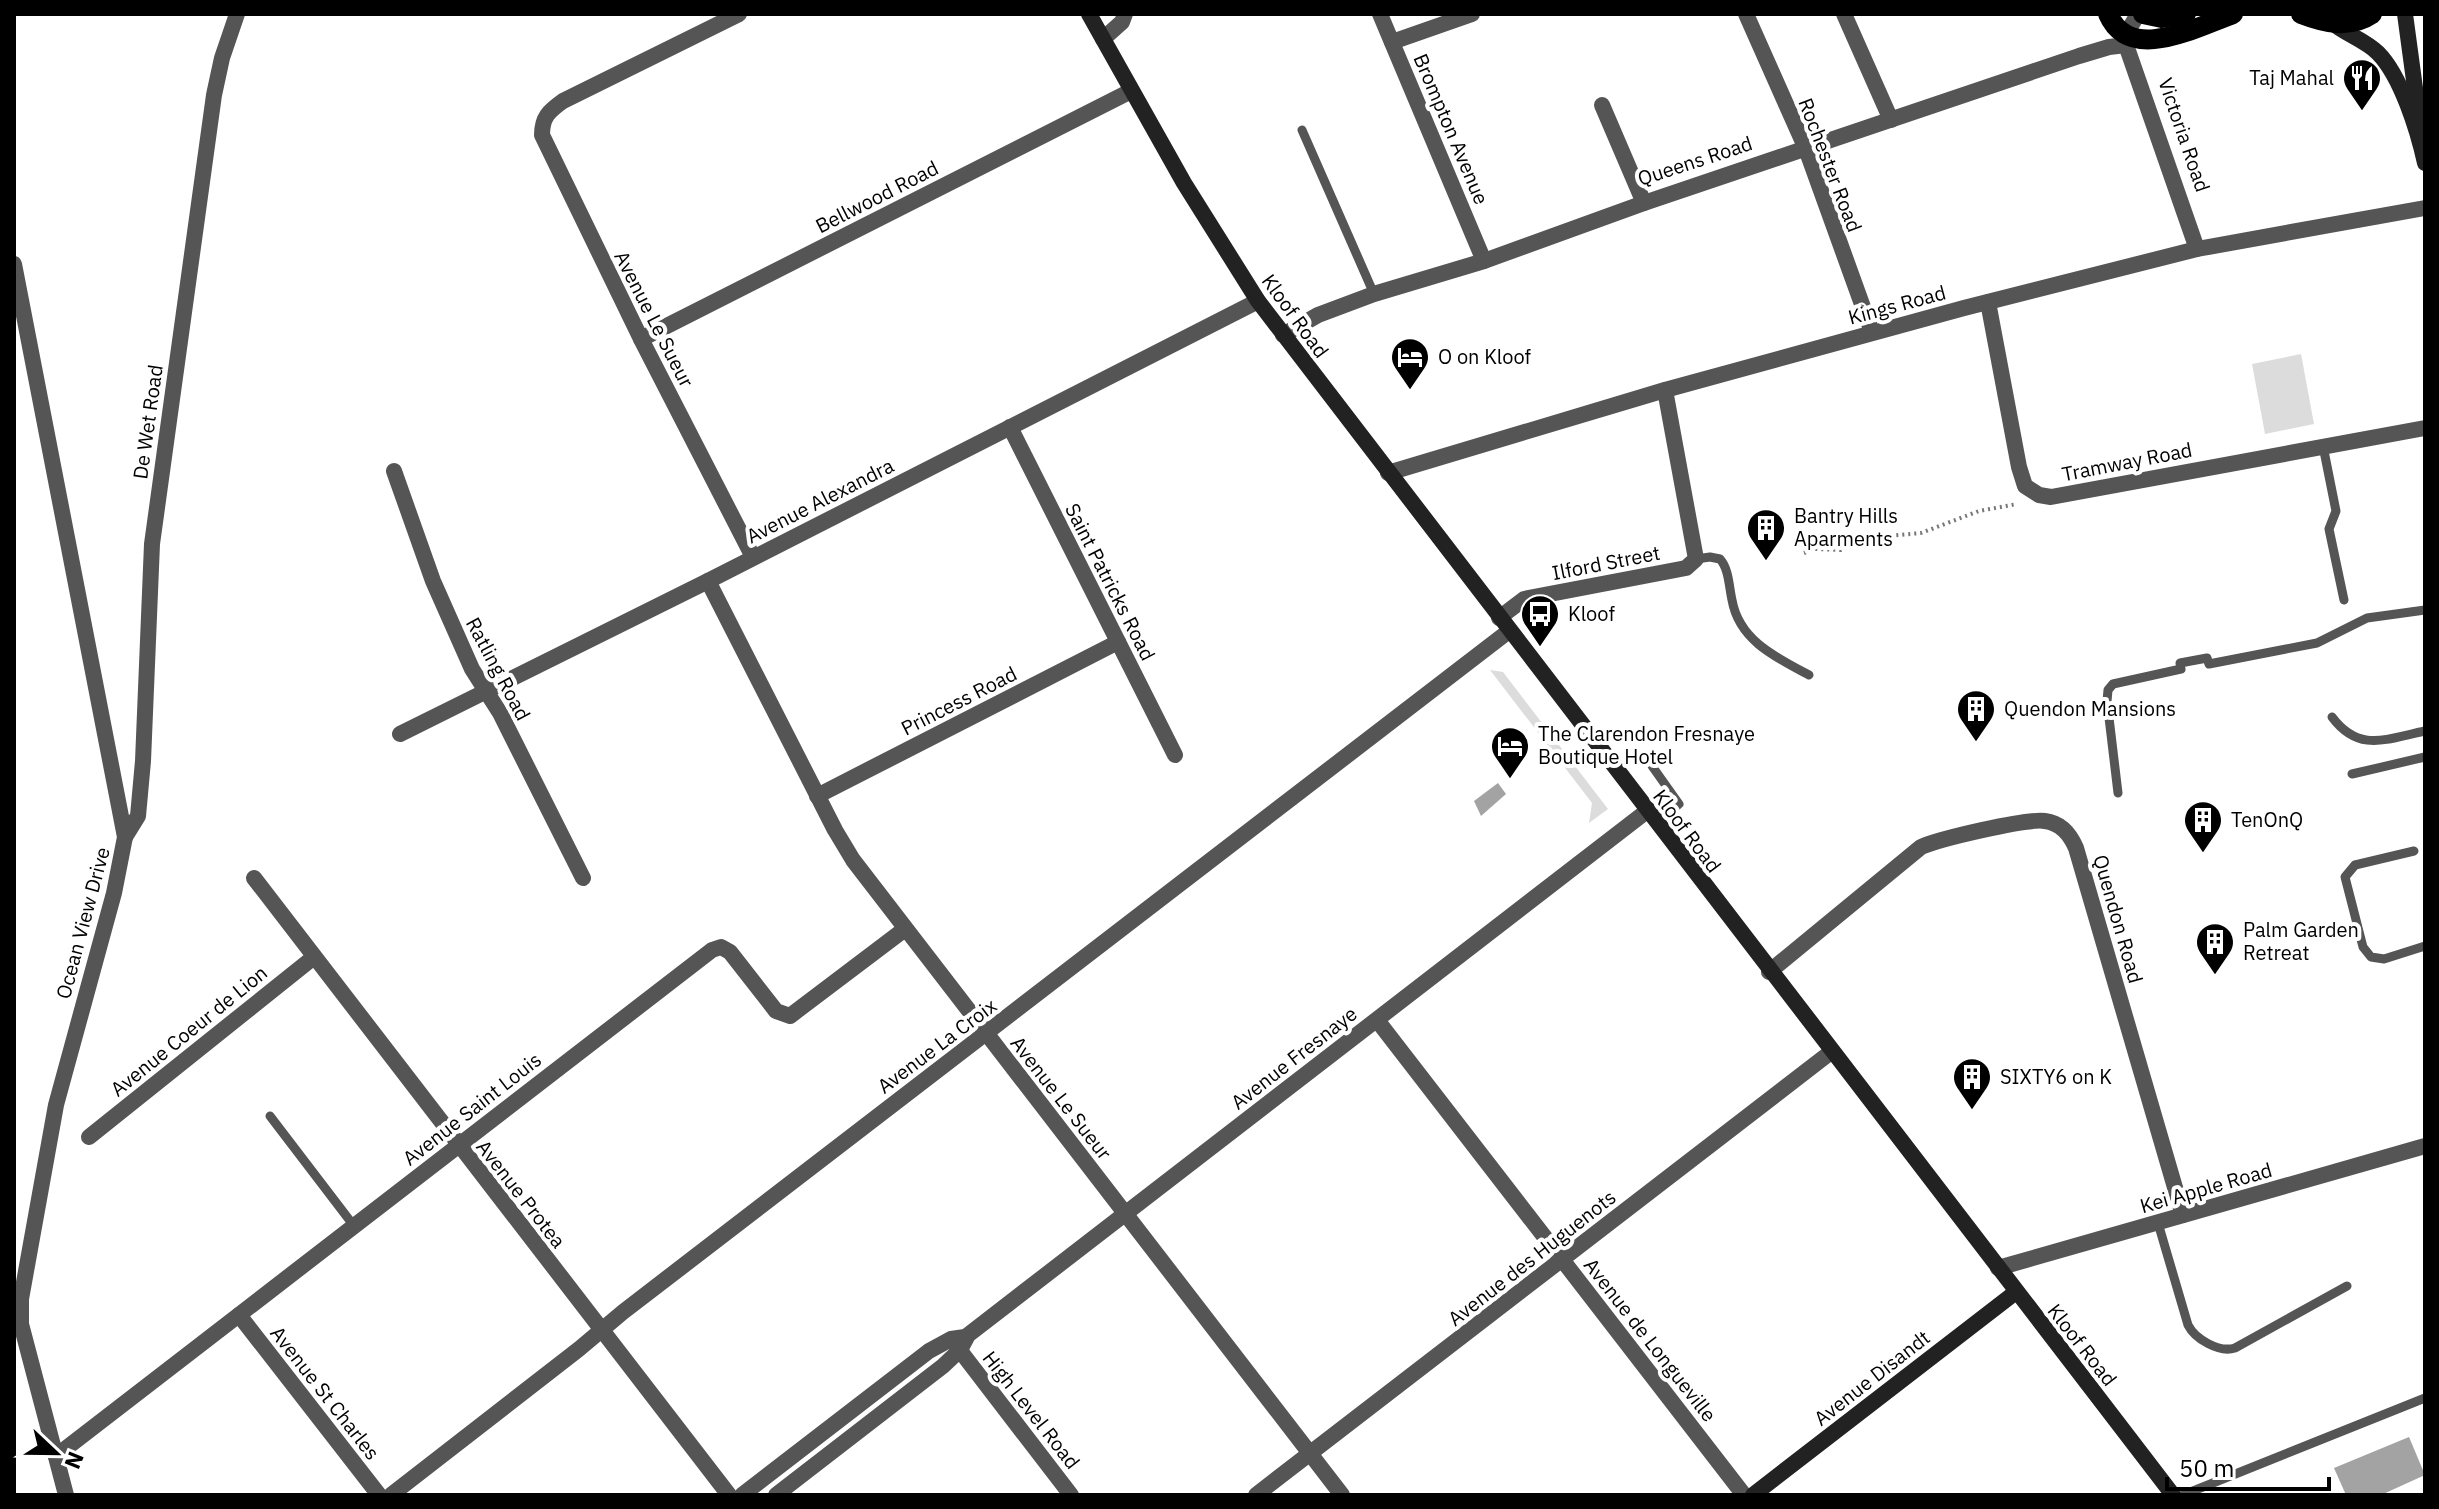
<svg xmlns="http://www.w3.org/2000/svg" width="2439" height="1509" font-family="'IBM Plex Sans',sans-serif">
	<rect width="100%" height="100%" fill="#fff"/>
	<g fill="#dcdcdc">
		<polygon points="2301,354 2314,424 2265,434 2252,364"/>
		<polygon points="1490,670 1503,672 1608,809 1589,823 1592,803"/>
	</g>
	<g fill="#a3a3a3">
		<polygon points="1498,783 1506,794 1481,816 1474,801"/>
		<polygon points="2409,1437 2425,1475 2381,1495 2346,1495 2334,1468"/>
	</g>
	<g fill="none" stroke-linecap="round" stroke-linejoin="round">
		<polyline stroke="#777" stroke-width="4" stroke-dasharray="2 4" stroke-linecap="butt" points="1804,553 1815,549 1841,550 1865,538 1921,533 1979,511 2017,504"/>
		<g stroke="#555" stroke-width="9">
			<polyline points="1302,130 1374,294"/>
			<polyline points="2323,446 2336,511 2329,529 2344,600"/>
			<path d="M 1696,559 L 1710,557 L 1720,559 C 1729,569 1729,587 1732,600 C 1739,640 1775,657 1809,675"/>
			<path d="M 2332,717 C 2359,753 2386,739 2425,731"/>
			<polyline points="1652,766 1679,804 1657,824"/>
			<polyline points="2352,774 2425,757"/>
			<polyline points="2118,793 2107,701 2108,690 2113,684 2181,669 2180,663 2207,658 2209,664 2317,643 2367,618 2425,610"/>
			<polyline points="2414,851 2355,865 2345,877 2363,947 2371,957 2384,959 2425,946"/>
			<polyline points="270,1116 354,1226"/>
			<path d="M 2158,1223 L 2188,1325 C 2195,1339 2219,1353 2235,1348 L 2347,1286"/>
			<polyline points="2183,1495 2425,1398"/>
		</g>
		<g stroke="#555" stroke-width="16">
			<path d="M 739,14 L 563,101 C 549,111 542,117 542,135 L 641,339 L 753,557"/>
			<polyline points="1380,14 1484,261"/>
			<polyline points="1746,14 1806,149 1872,332"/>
			<polyline points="1844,14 1891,120"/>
			<polyline points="2138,14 2125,36 2126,45 2197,249"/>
			<polyline points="1103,39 1122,22 1125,14"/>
			<polyline points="1392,42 1472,14"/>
			<polyline points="1602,105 1644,203"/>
			<polyline points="14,264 125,837 114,893 56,1105 21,1299 21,1324 66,1495"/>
			<polyline points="1988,302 2019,467 2025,486 2039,495 2051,497 2425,428"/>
			<polyline points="1283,335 1318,315 1374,294 1484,261 1644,203 2079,56 2109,47 2126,45"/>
			<polyline points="641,339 1131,91"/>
			<polyline points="1010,427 1175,755"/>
			<polyline points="394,471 433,581 472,669 500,713 583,878"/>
			<polyline points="1388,473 1665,390 1964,308 2197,249 2425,208"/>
			<polyline points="708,581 835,830 853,860 1342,1495"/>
			<polyline points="1499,618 1524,599 1686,568 1696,559 1665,390"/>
			<polyline points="400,734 708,581 1258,301"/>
			<polyline points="817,796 1118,642"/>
			<polyline points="125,837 138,816 143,761 152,544 214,95 222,58 237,14"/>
			<polyline points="254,878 729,1495"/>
			<path d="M 1769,972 L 1921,847 C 1939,839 2027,818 2045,821 C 2061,823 2070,834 2076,848 L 2183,1215"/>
			<polyline points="1377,1020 1744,1495"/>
			<polyline points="89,1137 314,957"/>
			<polyline points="1998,1268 2425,1146"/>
			<polyline points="239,1315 379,1495"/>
			<polyline points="955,1344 1071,1495"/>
			<polyline points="56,1456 712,950 721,947 730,952 776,1011 790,1016 905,929"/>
			<polyline points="391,1495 579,1349 623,1312 1509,631"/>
			<polyline points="742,1495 929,1351 951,1339 965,1337"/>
			<polyline points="776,1495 943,1366 960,1350 968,1335 1647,811"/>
			<polyline points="1256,1495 1831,1052"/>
		</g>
		<g stroke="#222" stroke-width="16">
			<polyline points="1089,14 1184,183 1258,301 2173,1495"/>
			<polyline points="2405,14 2420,125"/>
			<path d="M 2331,22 C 2345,34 2365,40 2378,53 C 2401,76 2418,131 2425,163"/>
			<polyline points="1753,1495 2016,1292"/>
		</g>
		<g stroke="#000" stroke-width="20">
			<path d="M 2108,14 C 2130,64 2196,27 2233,14"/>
			<polyline points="2143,14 2162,18 2186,14"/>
			<path d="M 2301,14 C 2324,23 2350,29 2372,14"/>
		</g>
	</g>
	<defs>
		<g id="restaurant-pin" transform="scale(2)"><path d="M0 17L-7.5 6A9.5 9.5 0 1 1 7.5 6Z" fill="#000" stroke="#fff"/><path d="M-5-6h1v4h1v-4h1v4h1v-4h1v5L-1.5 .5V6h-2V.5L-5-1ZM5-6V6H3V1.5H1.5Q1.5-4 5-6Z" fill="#fff"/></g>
		<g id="hotel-pin" transform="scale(2)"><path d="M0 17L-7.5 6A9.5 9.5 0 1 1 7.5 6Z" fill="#000" stroke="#fff"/><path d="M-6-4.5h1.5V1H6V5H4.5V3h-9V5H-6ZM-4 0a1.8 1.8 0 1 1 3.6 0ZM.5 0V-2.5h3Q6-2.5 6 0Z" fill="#fff"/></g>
		<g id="building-pin" transform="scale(2)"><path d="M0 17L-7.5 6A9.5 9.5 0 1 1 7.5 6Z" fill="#000" stroke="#fff"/><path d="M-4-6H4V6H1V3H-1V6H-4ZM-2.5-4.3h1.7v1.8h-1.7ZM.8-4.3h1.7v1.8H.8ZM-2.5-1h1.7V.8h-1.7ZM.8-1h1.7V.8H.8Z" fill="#fff"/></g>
		<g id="bus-pin" transform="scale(2)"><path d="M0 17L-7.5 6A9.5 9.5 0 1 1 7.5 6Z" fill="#000" stroke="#fff"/><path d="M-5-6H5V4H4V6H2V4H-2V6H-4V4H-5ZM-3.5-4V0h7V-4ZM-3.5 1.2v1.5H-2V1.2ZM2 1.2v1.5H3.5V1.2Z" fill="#fff"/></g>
	</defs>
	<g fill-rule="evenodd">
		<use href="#restaurant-pin" x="2362" y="78"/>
		<use href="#hotel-pin" x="1410" y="357"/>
		<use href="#building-pin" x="1766" y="528"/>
		<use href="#bus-pin" x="1540" y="614"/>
		<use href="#building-pin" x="1976" y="709"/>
		<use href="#hotel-pin" x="1510" y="746"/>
		<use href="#building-pin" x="2203" y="820"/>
		<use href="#building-pin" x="2215" y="942"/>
		<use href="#building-pin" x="1972" y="1077"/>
	</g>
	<g text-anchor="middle" stroke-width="8" stroke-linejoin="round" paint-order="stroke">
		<g font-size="20" fill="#000" stroke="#fff" text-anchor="start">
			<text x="2334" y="85" text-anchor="end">Taj Mahal</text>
			<text x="1438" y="364">O on Kloof</text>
			<text x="1794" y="523">Bantry Hills<tspan x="1794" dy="23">Aparments</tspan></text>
			<text x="1568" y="621">Kloof</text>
			<text x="2004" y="716">Quendon Mansions</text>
			<text x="1538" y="741">The Clarendon Fresnaye<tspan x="1538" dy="23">Boutique Hotel</tspan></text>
			<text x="2231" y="827">TenOnQ</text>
			<text x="2243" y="937">Palm Garden<tspan x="2243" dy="23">Retreat</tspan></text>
			<text x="2000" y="1084">SIXTY6 on K</text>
		</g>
		<g font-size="20" fill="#000" stroke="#fff">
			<text transform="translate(1451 129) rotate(67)" y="7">Brompton Avenue</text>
			<text transform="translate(2184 135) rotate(71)" y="7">Victoria Road</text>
			<text transform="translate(1695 161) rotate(-18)" y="7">Queens Road</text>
			<text transform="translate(1830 165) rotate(69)" y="7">Rochester Road</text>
			<text transform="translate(877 197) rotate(-27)" y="7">Bellwood Road</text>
			<text transform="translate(1897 305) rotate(-15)" y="7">Kings Road</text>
			<text transform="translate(1295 316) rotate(54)" y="7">Kloof Road</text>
			<text transform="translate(654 319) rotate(63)" y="7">Avenue Le Sueur</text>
			<text transform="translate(148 422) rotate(-82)" y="7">De Wet Road</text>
			<text transform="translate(2127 462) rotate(-11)" y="7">Tramway Road</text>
			<text transform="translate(820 501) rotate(-27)" y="7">Avenue Alexandra</text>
			<text transform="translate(1606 563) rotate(-11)" y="7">Ilford Street</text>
			<text transform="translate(1110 582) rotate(63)" y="7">Saint Patricks Road</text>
			<text transform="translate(498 669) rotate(62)" y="7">Ratling Road</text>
			<text transform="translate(959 701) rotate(-27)" y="7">Princess Road</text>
			<text transform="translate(1687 831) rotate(53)" y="7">Kloof Road</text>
			<text transform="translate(2118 919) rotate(74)" y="7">Quendon Road</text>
			<text transform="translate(83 923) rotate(-75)" y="7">Ocean View Drive</text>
			<text transform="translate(189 1031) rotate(-39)" y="7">Avenue Coeur de Lion</text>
			<text transform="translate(937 1046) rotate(-37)" y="7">Avenue La Croix</text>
			<text transform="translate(1294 1058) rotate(-38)" y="7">Avenue Fresnaye</text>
			<text transform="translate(1061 1098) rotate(52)" y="7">Avenue Le Sueur</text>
			<text transform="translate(472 1109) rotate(-38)" y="7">Avenue Saint Louis</text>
			<text transform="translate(2206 1188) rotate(-16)" y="7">Kei Apple Road</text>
			<text transform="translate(521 1194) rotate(52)" y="7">Avenue Protea</text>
			<text transform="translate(1532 1258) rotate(-38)" y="7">Avenue des Huguenots</text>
			<text transform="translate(1650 1340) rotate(52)" y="7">Avenue de Longueville</text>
			<text transform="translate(2082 1345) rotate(52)" y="7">Kloof Road</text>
			<text transform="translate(1872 1378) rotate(-38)" y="7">Avenue Disandt</text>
			<text transform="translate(325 1393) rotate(52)" y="7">Avenue St Charles</text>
			<text transform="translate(1031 1410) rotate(52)" y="7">High Level Road</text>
		</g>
	</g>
	<rect width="2439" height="1509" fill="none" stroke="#000000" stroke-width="32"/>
	<g transform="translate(56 1453) rotate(112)" stroke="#ffffff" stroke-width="6" paint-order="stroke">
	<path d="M0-6L14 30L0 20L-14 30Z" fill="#000000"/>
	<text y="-12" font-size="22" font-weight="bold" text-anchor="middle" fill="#000000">N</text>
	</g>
	<path d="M2167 1477v12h162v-12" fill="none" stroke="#000000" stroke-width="4"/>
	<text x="2179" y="1477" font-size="24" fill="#000000" stroke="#ffffff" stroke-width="6" paint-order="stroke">50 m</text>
</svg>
